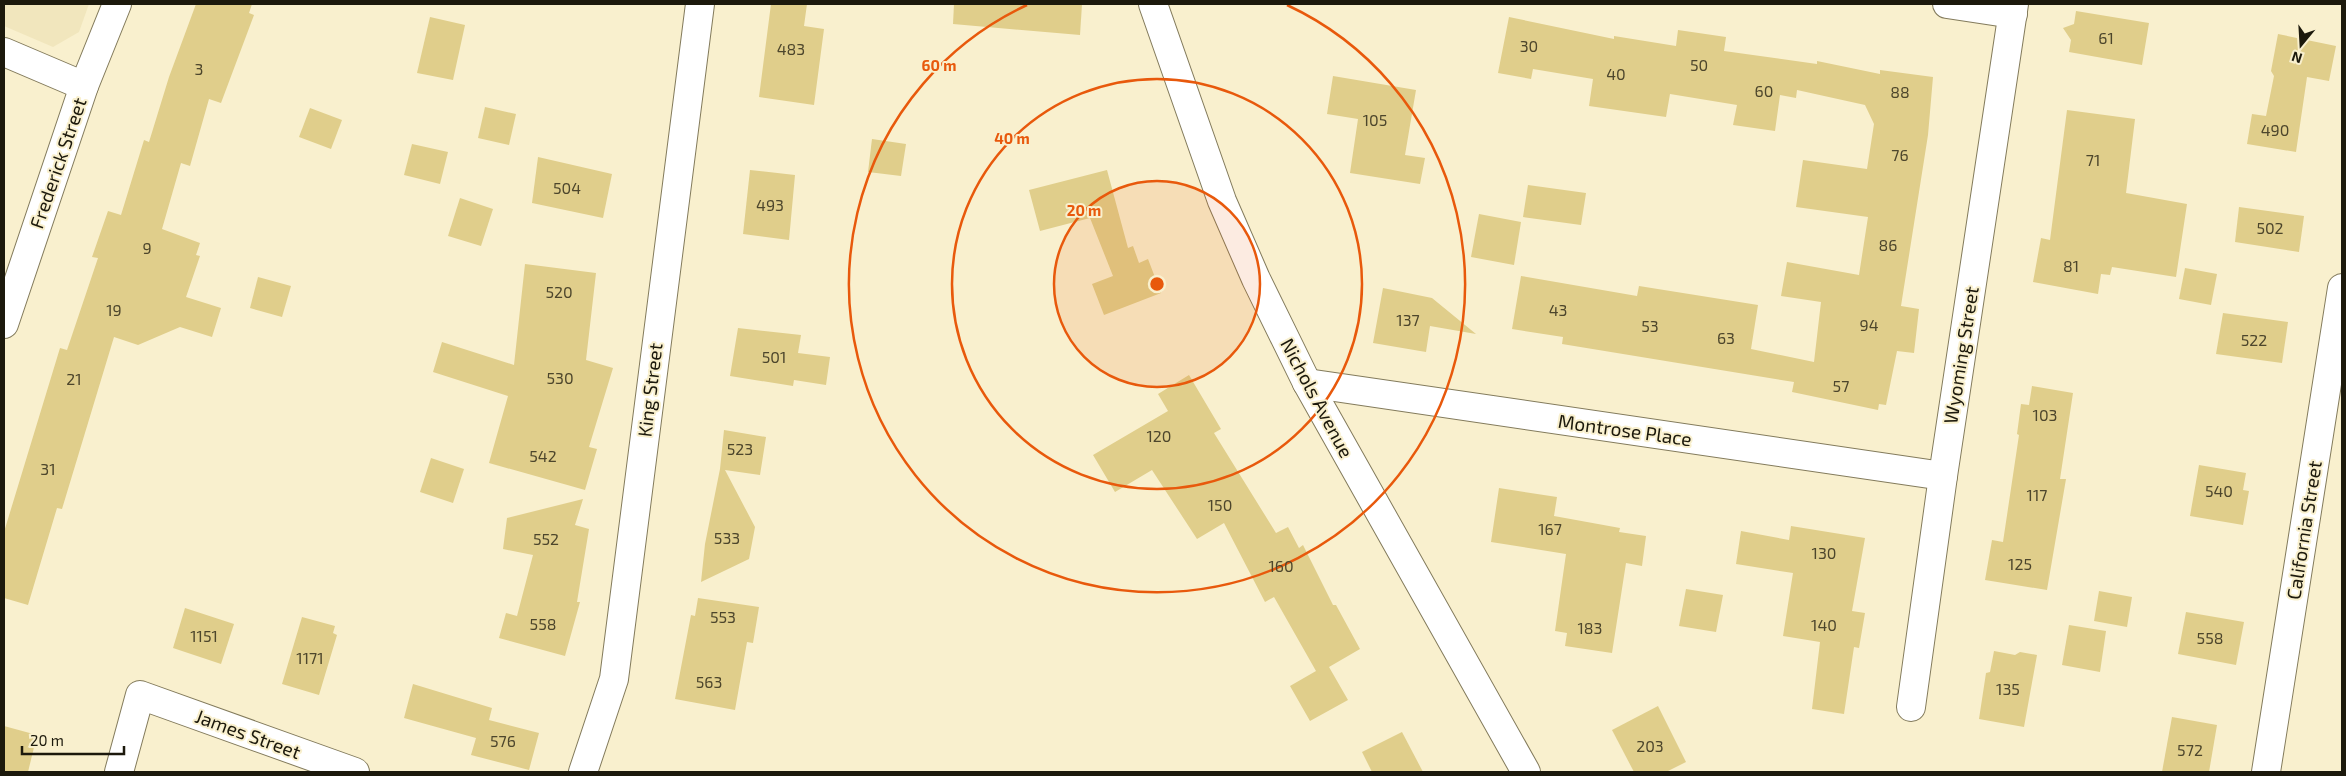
<svg xmlns="http://www.w3.org/2000/svg" width="2346" height="776" font-family="'Exo 2',sans-serif">
	<rect width="100%" height="100%" fill="#f9f0ce"/>
	<polygon fill="#f1e6bd" points="4,4 89,4 79,32 53,47 4,26"/>
	<g fill="#e0ce8b">
		<polygon points="196,4 252,4 249,13 254,15 221,103 209,99 190,166 181,163 162,229 200,243 196,255 200,256 186,297 221,308 212,337 180,327 138,345 114,337 62,509 57,508 28,605 4,598 4,532 60,348 67,350 98,258 92,257 108,211 121,215 144,140 149,142 169,77"/>
		<polygon points="771,4 807,4 804,26 824,29 814,105 759,97"/>
		<polygon points="954,4 1082,4 1080,35 953,24"/>
		<polygon points="2076,11 2149,23 2142,65 2069,52 2071,40 2063,28 2074,24"/>
		<polygon points="430,17 465,25 453,80 417,73"/>
		<polygon points="1509,17 1614,39 1614,36 1676,46 1678,30 1726,37 1724,51 1817,64 1817,61 1880,74 1880,70 1933,77 1928,135 1901,306 1919,309 1914,353 1897,351 1886,405 1879,404 1878,410 1792,392 1794,382 1562,344 1563,337 1512,329 1521,276 1637,296 1639,286 1758,305 1751,349 1814,362 1821,302 1781,296 1787,262 1859,275 1868,217 1796,207 1803,160 1867,169 1874,124 1865,105 1797,90 1796,98 1780,95 1775,131 1733,125 1737,105 1670,94 1666,117 1589,106 1593,79 1533,69 1531,79 1498,73"/>
		<polygon points="2278,34 2336,46 2329,81 2307,77 2296,152 2247,144 2252,114 2266,116 2274,76 2271,71"/>
		<polygon points="1333,76 1416,90 1405,155 1425,158 1420,184 1350,173 1358,119 1327,114"/>
		<polygon points="485,107 516,114 509,145 478,138"/>
		<polygon points="310,108 342,120 331,149 299,137"/>
		<polygon points="2067,110 2135,119 2126,193 2187,204 2176,277 2112,267 2110,275 2101,274 2098,294 2033,282 2041,238 2050,240"/>
		<polygon points="872,139 906,144 901,176 868,172"/>
		<polygon points="412,144 448,152 440,184 404,175"/>
		<polygon points="538,157 612,174 603,218 532,203"/>
		<polygon points="750,170 795,175 789,240 743,234"/>
		<polygon points="1107,170 1128,248 1133,246 1139,263 1148,259 1161,293 1104,315 1092,284 1113,276 1090,218 1040,231 1029,190"/>
		<polygon points="1528,185 1586,193 1581,225 1523,217"/>
		<polygon points="460,198 493,209 481,246 448,236"/>
		<polygon points="2239,207 2304,216 2299,252 2235,242"/>
		<polygon points="1479,214 1521,222 1514,265 1471,257"/>
		<polygon points="525,264 596,273 586,360 613,368 589,447 597,449 585,490 489,463 508,396 433,372 442,342 514,365"/>
		<polygon points="2185,268 2217,274 2211,305 2179,299"/>
		<polygon points="258,277 291,286 282,317 250,308"/>
		<polygon points="1383,288 1432,298 1476,334 1430,326 1426,352 1373,343"/>
		<polygon points="2223,313 2288,322 2282,363 2216,354"/>
		<polygon points="738,328 801,335 798,353 830,357 826,385 794,380 793,386 730,376"/>
		<polygon points="1189,375 1221,429 1214,433 1276,533 1288,527 1299,548 1303,545 1333,605 1336,605 1360,649 1329,667 1348,700 1310,721 1290,686 1316,671 1274,597 1265,602 1224,523 1197,539 1152,470 1115,492 1093,455 1168,411 1158,394"/>
		<polygon points="2032,386 2073,393 2060,479 2066,479 2047,590 1985,580 1992,540 2003,542 2019,435 2017,434 2021,404 2029,405"/>
		<polygon points="724,430 766,437 760,475 725,470 755,527 749,559 701,582 705,544 720,469"/>
		<polygon points="431,458 464,469 453,503 420,492"/>
		<polygon points="2199,465 2246,473 2243,490 2249,491 2243,525 2190,516"/>
		<polygon points="1499,488 1557,497 1554,516 1620,528 1619,532 1646,536 1642,566 1626,563 1612,653 1565,646 1567,633 1555,631 1566,554 1491,542"/>
		<polygon points="583,499 575,525 589,529 577,602 580,602 565,656 499,638 506,613 517,616 533,555 503,549 507,518"/>
		<polygon points="1791,526 1865,538 1852,611 1865,613 1859,648 1854,647 1844,714 1812,709 1820,642 1783,636 1793,573 1736,564 1741,531 1789,540"/>
		<polygon points="1686,589 1723,595 1716,632 1679,626"/>
		<polygon points="2099,591 2132,597 2127,627 2094,621"/>
		<polygon points="698,598 759,607 753,643 747,642 735,710 675,699 691,615 695,616"/>
		<polygon points="185,608 234,624 221,664 173,648"/>
		<polygon points="2186,612 2244,622 2236,665 2178,654"/>
		<polygon points="302,617 335,626 333,633 337,635 319,695 282,684"/>
		<polygon points="2069,625 2106,631 2100,672 2062,665"/>
		<polygon points="1994,651 2015,655 2020,652 2037,655 2024,727 1979,719 1986,673 1990,672"/>
		<polygon points="413,684 492,708 489,720 539,733 529,770 471,755 476,738 404,718"/>
		<polygon points="1658,706 1686,762 1666,772 1634,772 1612,730"/>
		<polygon points="2172,717 2217,725 2209,772 2162,772"/>
		<polygon points="4,726 37,735 28,772 4,772"/>
		<polygon points="1402,732 1423,772 1372,772 1362,752"/>
	</g>
	<g fill="none" stroke-linecap="round" stroke-linejoin="round">
		<g stroke="#837b5c" stroke-width="30">
			<g id="minor">
				<polyline points="1947,4 2013,14"/>
				<polyline points="4,52 84,86"/>
				<polyline points="4,324 84,86 117,4"/>
				<polyline points="1307,383 1943,476"/>
				<polyline points="1911,707 1943,476 2014,4"/>
				<polyline points="119,772 140,695 355,772"/>
				<polyline points="583,772 614,679 700,4"/>
				<polyline points="2266,772 2342,288"/>
			</g>
		</g>
		<g stroke="#837b5c" stroke-width="30">
			<polyline id="secondary" points="1153,4 1222,201 1256,279 1307,383 1526,772"/>
		</g>
		<use href="#minor" stroke="#fff" stroke-width="28"/>
		<use href="#secondary" stroke="#fff" stroke-width="28"/>
	</g>
	<circle cx="1157" cy="284" r="103" fill="#e8590c" fill-opacity=".12"/>
	<g fill="none" stroke="#e8590c" stroke-width="2.5">
		<circle cx="1157" cy="284" r="103"/>
		<circle cx="1157" cy="284" r="205"/>
		<path d="M1287 5A308 308 0 1 1 1027 5"/>
	</g>
	<g text-anchor="middle" stroke-width="4" stroke-linejoin="round" paint-order="stroke">
		<g font-size="16" fill="#4d462c">
			<text x="2106" y="44">61</text>
			<text x="1529" y="52">30</text>
			<text x="791" y="55">483</text>
			<text x="1699" y="71">50</text>
			<text x="199" y="75">3</text>
			<text x="1616" y="80">40</text>
			<text x="1764" y="97">60</text>
			<text x="1900" y="98">88</text>
			<text x="1375" y="126">105</text>
			<text x="2275" y="136">490</text>
			<text x="1900" y="161">76</text>
			<text x="2093" y="166">71</text>
			<text x="567" y="194">504</text>
			<text x="770" y="211">493</text>
			<text x="2270" y="234">502</text>
			<text x="1888" y="251">86</text>
			<text x="147" y="254">9</text>
			<text x="2071" y="272">81</text>
			<text x="559" y="298">520</text>
			<text x="114" y="316">19</text>
			<text x="1558" y="316">43</text>
			<text x="1408" y="326">137</text>
			<text x="1869" y="331">94</text>
			<text x="1650" y="332">53</text>
			<text x="1726" y="344">63</text>
			<text x="2254" y="346">522</text>
			<text x="774" y="363">501</text>
			<text x="560" y="384">530</text>
			<text x="74" y="385">21</text>
			<text x="1841" y="392">57</text>
			<text x="2045" y="421">103</text>
			<text x="1159" y="442">120</text>
			<text x="740" y="455">523</text>
			<text x="543" y="462">542</text>
			<text x="48" y="475">31</text>
			<text x="2219" y="497">540</text>
			<text x="2037" y="501">117</text>
			<text x="1220" y="511">150</text>
			<text x="1550" y="535">167</text>
			<text x="727" y="544">533</text>
			<text x="546" y="545">552</text>
			<text x="1824" y="559">130</text>
			<text x="2020" y="570">125</text>
			<text x="1281" y="572">160</text>
			<text x="723" y="623">553</text>
			<text x="543" y="630">558</text>
			<text x="1824" y="631">140</text>
			<text x="1590" y="634">183</text>
			<text x="204" y="642">1151</text>
			<text x="2210" y="644">558</text>
			<text x="310" y="664">1171</text>
			<text x="709" y="688">563</text>
			<text x="2008" y="695">135</text>
			<text x="503" y="747">576</text>
			<text x="1650" y="752">203</text>
			<text x="2190" y="756">572</text>
		</g>
		<g font-size="19" fill="#1c190c" stroke="#f9f0ce">
			<text transform="translate(58 163) rotate(-71)" y="7">Frederick Street</text>
			<text transform="translate(1961 355) rotate(-81)" y="7">Wyoming Street</text>
			<text transform="translate(650 390) rotate(-83)" y="7">King Street</text>
			<text transform="translate(1317 398) rotate(62)" y="7">Nichols Avenue</text>
			<text transform="translate(1625 430) rotate(8)" y="7">Montrose Place</text>
			<text transform="translate(2304 530) rotate(-81)" y="7">California Street</text>
			<text transform="translate(248 734) rotate(20)" y="7">James Street</text>
		</g>
	</g>
	<circle cx="1157" cy="284" r="8" fill="#e8590c" stroke="#f9f0ce" stroke-width="2.5"/>
	<g font-size="15" text-anchor="middle" font-weight="bold" fill="#e8590c" stroke="#f9f0ce" stroke-width="4" stroke-linejoin="round" paint-order="stroke">
		<text x="939" y="71">60 m</text>
		<text x="1012" y="144">40 m</text>
		<text x="1084" y="216">20 m</text>
	</g>
	<rect width="2346" height="776" fill="none" stroke="#1c190c" stroke-width="10"/>
	<g transform="translate(2301 45) rotate(198)" stroke="#f9f0ce" stroke-width="4" paint-order="stroke">
	<path d="M0-4L9 19L0 12L-9 19Z" fill="#1c190c"/>
	<text y="-8" font-size="14" font-weight="bold" text-anchor="middle" fill="#1c190c">N</text>
	</g>
	<path d="M22 746v8h102v-8" fill="none" stroke="#1c190c" stroke-width="2.5"/>
	<text x="30" y="746" font-size="15" fill="#1c190c" stroke="#f9f0ce" stroke-width="4" paint-order="stroke">20 m</text>
</svg>
